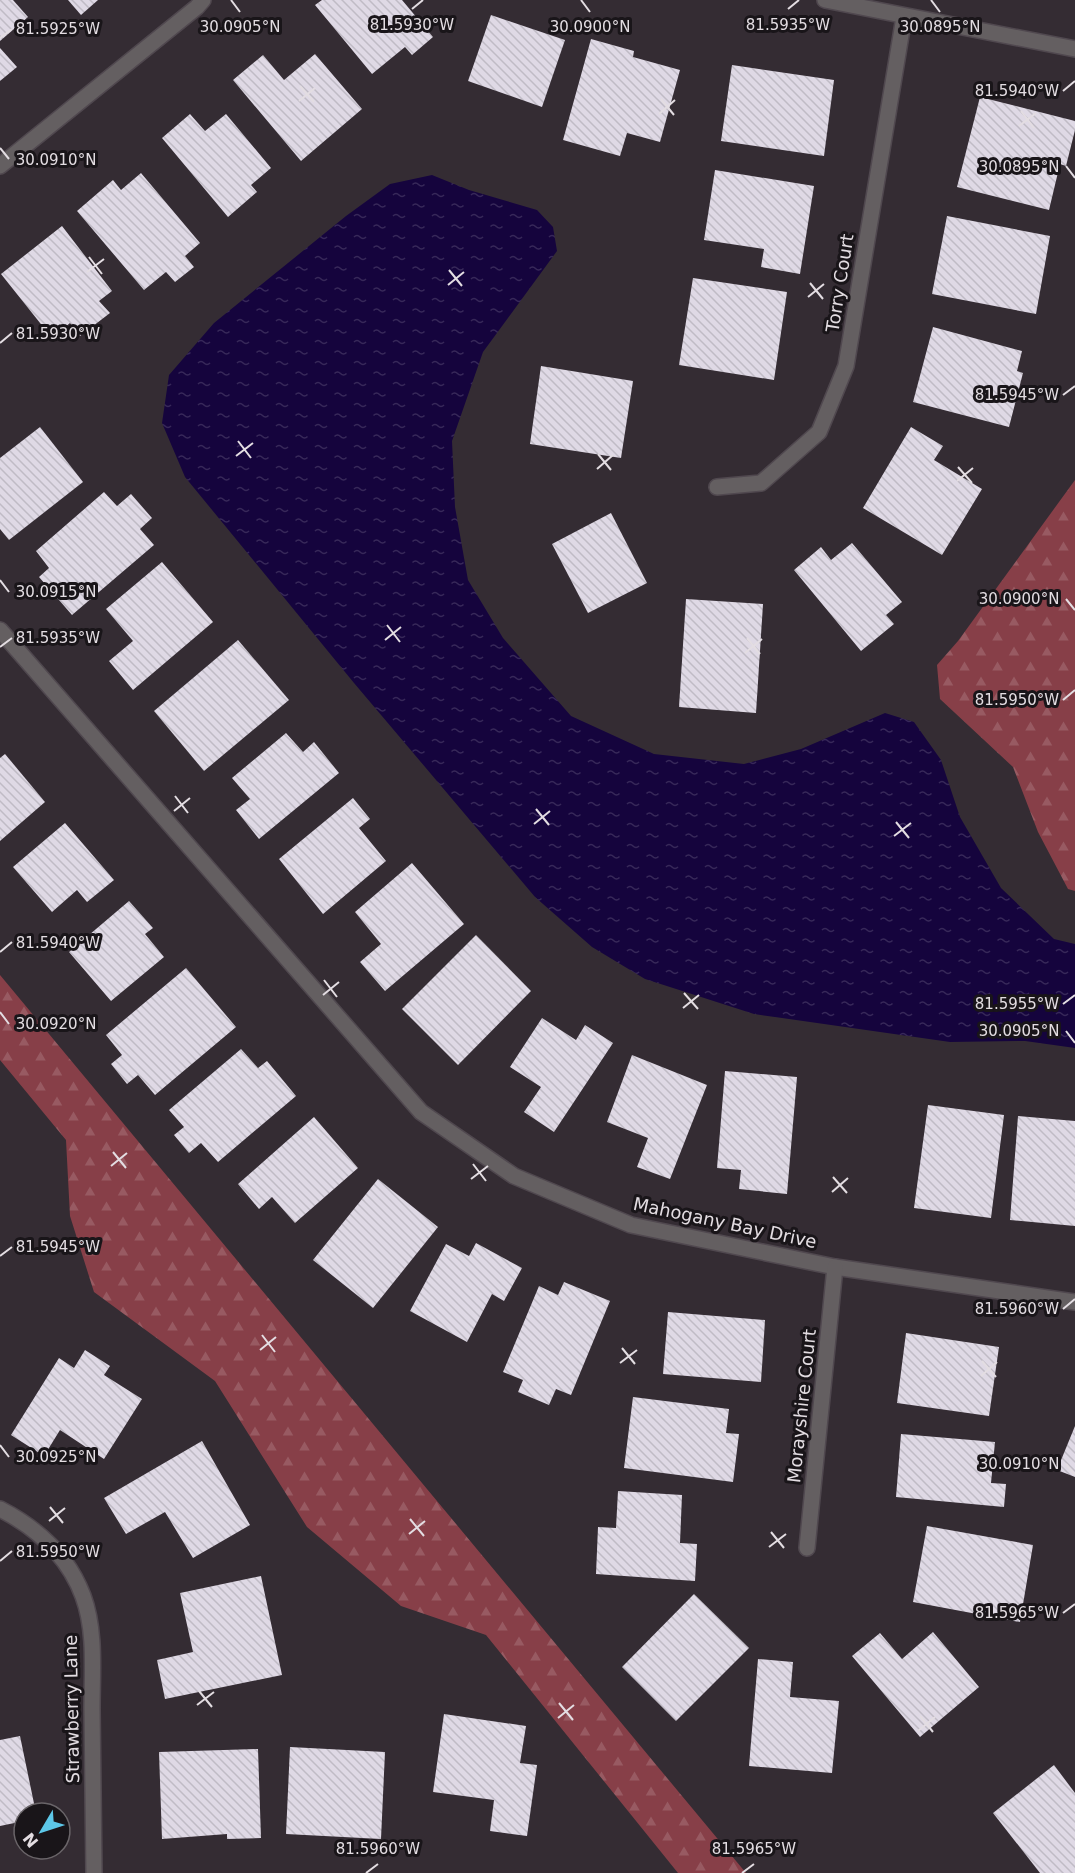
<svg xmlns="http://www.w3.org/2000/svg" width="1075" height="1873" font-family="'DejaVu Sans',sans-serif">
	<defs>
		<pattern id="forest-firs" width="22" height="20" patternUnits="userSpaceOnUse" patternTransform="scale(1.5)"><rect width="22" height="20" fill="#873f48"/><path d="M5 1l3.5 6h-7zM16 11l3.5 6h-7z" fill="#985a62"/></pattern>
		<pattern id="water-ripples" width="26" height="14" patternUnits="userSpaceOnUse" patternTransform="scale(1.5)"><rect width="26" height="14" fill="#15043d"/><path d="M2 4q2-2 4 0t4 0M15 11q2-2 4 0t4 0" fill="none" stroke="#372859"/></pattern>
		<pattern id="building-back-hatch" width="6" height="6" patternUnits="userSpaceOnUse" patternTransform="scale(1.5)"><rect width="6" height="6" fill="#dfd9e5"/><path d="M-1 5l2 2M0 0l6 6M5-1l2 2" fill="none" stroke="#c0bbc5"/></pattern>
	</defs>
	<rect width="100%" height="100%" fill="#342c33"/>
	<g fill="url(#forest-firs)">
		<polygon points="1075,480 1075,891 1068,889 1038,832 1013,767 940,699 937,665 958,641"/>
		<polygon points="0,975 746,1873 678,1873 486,1635 401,1606 307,1527 215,1381 94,1292 70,1216 66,1140 0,1060"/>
	</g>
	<polygon fill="url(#water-ripples)" points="432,175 469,190 537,210 553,227 557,251 483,352 452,441 455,507 468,580 503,638 571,716 654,754 744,764 801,749 885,713 914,722 941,760 960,817 1001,888 1054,939 1075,944 1075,1048 1025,1041 950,1042 754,1014 645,979 592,947 535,897 354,683 185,477 162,423 169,375 214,323 346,216 390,184"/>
	<g fill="url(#building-back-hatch)">
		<polygon points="0,0 13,0 28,17 0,41"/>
		<polygon points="68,0 98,0 81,15"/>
		<polygon points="322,0 402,0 433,37 412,55 405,47 372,74 315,5"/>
		<polygon points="491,15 565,40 542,107 468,81"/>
		<polygon points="591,39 634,51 633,57 680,70 660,142 627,133 620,156 563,140"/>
		<polygon points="0,48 17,67 0,81"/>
		<polygon points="315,54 362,109 301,161 233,80 263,55 284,80"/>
		<polygon points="732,65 834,80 824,156 721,141"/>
		<polygon points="980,97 1075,121 1075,130 1066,166 1060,164 1049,210 957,187"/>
		<polygon points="190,114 205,131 226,114 271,168 251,185 257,192 228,217 162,138"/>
		<polygon points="715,170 814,186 800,274 761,267 764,249 704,240"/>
		<polygon points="141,173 200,243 185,256 194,267 175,282 166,272 144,290 77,211 113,180 121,190"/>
		<polygon points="947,216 1050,236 1036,314 932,294"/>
		<polygon points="62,226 112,291 99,301 110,313 80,336 70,323 52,338 1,274"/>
		<polygon points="693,278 787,292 774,380 679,365"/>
		<polygon points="933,327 1022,351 1017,371 1023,373 1009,427 913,402"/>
		<polygon points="541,366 633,381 621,458 530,444"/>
		<polygon points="40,427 83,482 9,540 0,529 0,458"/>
		<polygon points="911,427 943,446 934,460 982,489 942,555 863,508"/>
		<polygon points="104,492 117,506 131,494 152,518 140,529 154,545 72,615 39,577 49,568 36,551"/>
		<polygon points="611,513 647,583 588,613 552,544"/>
		<polygon points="852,543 902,602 886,615 894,624 861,651 794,570 821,547 831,560"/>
		<polygon points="162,562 213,622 133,690 109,661 133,641 106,609"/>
		<polygon points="686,599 763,604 756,713 679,707"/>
		<polygon points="238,640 289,700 204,771 154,711"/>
		<polygon points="286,733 303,752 314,742 339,773 259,839 236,810 250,799 232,778"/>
		<polygon points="5,754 45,802 0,841 0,758"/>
		<polygon points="353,798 370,819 359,828 386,861 323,914 279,859"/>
		<polygon points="65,823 114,880 87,902 77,890 52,912 13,867"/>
		<polygon points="412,863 464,924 385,991 360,962 381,944 355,912"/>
		<polygon points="129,901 153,928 145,934 164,957 111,1001 69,952"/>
		<polygon points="476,935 531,991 458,1065 402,1009"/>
		<polygon points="186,968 236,1027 155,1095 138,1075 127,1084 111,1064 122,1055 106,1035"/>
		<polygon points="542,1018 576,1040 585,1025 613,1043 554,1132 524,1112 541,1087 510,1067"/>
		<polygon points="241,1049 258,1068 267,1061 296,1096 218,1162 201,1143 189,1153 174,1135 184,1127 169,1110"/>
		<polygon points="632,1055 707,1085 670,1179 637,1167 648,1138 607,1122"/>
		<polygon points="725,1071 797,1077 787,1194 739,1189 741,1170 717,1168"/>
		<polygon points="928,1105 1004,1115 991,1218 914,1208"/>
		<polygon points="1018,1116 1075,1121 1075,1226 1010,1220"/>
		<polygon points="314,1117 358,1168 295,1223 272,1197 259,1209 238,1184"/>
		<polygon points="378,1179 438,1227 373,1308 313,1260"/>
		<polygon points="476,1243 522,1268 504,1301 492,1294 467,1342 410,1311 446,1244 469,1256"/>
		<polygon points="564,1282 610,1301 571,1395 556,1389 549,1405 518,1392 523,1380 503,1372 539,1286 558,1295"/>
		<polygon points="668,1312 765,1320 761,1382 663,1374"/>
		<polygon points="906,1333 999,1347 989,1416 897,1403"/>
		<polygon points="85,1350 110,1366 104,1375 142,1399 104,1459 60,1430 44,1456 11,1435 59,1358 74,1368"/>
		<polygon points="633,1397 729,1409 726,1433 739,1434 733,1482 624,1468"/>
		<polygon points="1075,1426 1075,1477 1057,1470"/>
		<polygon points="901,1434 995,1442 991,1483 1006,1484 1004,1507 896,1497"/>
		<polygon points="202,1441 250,1525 193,1558 165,1512 126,1534 104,1498"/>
		<polygon points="618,1491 682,1495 680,1543 697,1544 695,1581 596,1574 598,1527 616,1528"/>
		<polygon points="927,1526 1033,1545 1020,1622 913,1602"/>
		<polygon points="261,1576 282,1675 165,1699 157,1660 193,1652 180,1593"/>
		<polygon points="694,1594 749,1648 676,1721 622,1667"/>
		<polygon points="933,1632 979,1687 920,1737 852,1656 880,1633 902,1659"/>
		<polygon points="758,1659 793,1662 790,1697 839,1701 832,1773 749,1766"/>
		<polygon points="444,1714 526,1726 520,1763 537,1765 527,1836 490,1831 494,1800 433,1792"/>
		<polygon points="20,1736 36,1813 24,1813 24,1821 0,1826 0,1740"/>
		<polygon points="290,1747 385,1752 381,1839 286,1834"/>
		<polygon points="258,1749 261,1838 227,1839 227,1834 162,1839 159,1752"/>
		<polygon points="1054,1765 1075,1793 1075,1873 1040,1873 993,1813"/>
	</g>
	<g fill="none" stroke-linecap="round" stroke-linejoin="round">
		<g stroke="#50484f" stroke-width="18">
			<g id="minor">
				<polyline points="825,0 1075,49"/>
				<polyline points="0,166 197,7 203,0"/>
				<polyline points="717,487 761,483 819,432 846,366 904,17"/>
				<polyline points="0,630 421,1112 514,1176 631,1225 835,1267 1075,1302"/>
				<path d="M 0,1509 C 37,1528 68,1556 83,1596 C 96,1631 92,1672 92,1709 C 93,1764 93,1818 94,1873"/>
				<polyline points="807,1548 835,1267"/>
			</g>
		</g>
		<use href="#minor" stroke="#645f61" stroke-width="15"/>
	</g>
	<path fill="none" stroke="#e3dde2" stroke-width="2" d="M 231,0 L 240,12M 581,0 L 590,12M 931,0 L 940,12M 412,9 L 423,0M 788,9 L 799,0M 0,38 L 12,29M 300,86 L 314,102M 1063,91 L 1075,81M 661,99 L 674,115M 299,101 L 315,88M 1021,111 L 1034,128M 659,114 L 675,100M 1019,126 L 1036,113M 0,148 L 9,159M 1066,166 L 1075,178M 89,257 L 102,274M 449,270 L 462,286M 87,272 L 104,259M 810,283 L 823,299M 448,285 L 464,272M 808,297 L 824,284M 0,343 L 12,333M 1063,395 L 1075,386M 238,441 L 251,458M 598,454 L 611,470M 236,456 L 253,443M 958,467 L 972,483M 597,469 L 613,455M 957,481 L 973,468M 0,580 L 9,592M 1066,599 L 1075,610M 387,625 L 400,642M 747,638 L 760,654M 385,640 L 401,627M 0,647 L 12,638M 745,653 L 762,639M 1063,700 L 1075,690M 175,796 L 188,813M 536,809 L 549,825M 174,811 L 190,798M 896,822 L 909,838M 534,824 L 550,811M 894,836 L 911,823M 0,952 L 12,942M 324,980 L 337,997M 684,993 L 698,1009M 323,995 L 339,982M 1063,1004 L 1075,995M 683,1008 L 699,995M 0,1012 L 9,1024M 1066,1031 L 1075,1043M 113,1152 L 126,1168M 473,1164 L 486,1181M 111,1166 L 127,1153M 833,1177 L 847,1193M 471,1179 L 488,1166M 832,1192 L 848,1178M 0,1256 L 12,1247M 1063,1309 L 1075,1299M 262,1335 L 275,1352M 622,1348 L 635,1364M 260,1350 L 276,1337M 982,1361 L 996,1377M 620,1363 L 637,1350M 981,1376 L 997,1362M 0,1445 L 9,1457M 1066,1464 L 1075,1475M 50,1507 L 63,1523M 410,1519 L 424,1536M 49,1521 L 65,1508M 771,1532 L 784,1548M 409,1534 L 425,1521M 769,1547 L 786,1534M 0,1561 L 12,1551M 1063,1613 L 1075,1604M 199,1691 L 212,1707M 559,1703 L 573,1720M 197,1705 L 214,1692M 920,1716 L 933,1732M 558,1718 L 574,1705M 918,1731 L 935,1717M 366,1873 L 378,1864M 742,1873 L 754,1864"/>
	<g text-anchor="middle" stroke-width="6" stroke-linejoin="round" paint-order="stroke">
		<g font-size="18" fill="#e3dde2" stroke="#191519">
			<text transform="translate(840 283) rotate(-81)" y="6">Torry Court</text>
			<text transform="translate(725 1223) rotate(12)" y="6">Mahogany Bay Drive</text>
			<text transform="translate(802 1406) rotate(-84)" y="6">Morayshire Court</text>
			<text transform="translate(72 1709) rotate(-91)" y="6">Strawberry Lane</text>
		</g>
	</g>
	<g font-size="15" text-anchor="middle" fill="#e3dde2" stroke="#191519" stroke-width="6" stroke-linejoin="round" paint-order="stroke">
		<text x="412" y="30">81.5930°W</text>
		<text x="788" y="30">81.5935°W</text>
		<text x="590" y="32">30.0900°N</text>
		<text x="940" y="32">30.0895°N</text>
		<text x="240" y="32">30.0905°N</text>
		<text x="58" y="34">81.5925°W</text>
		<text x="1017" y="96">81.5940°W</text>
		<text x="56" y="165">30.0910°N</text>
		<text x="1019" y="172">30.0895°N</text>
		<text x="58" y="339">81.5930°W</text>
		<text x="1017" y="400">81.5945°W</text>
		<text x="56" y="597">30.0915°N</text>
		<text x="1019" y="604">30.0900°N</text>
		<text x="58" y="643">81.5935°W</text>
		<text x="1017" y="705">81.5950°W</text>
		<text x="58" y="948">81.5940°W</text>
		<text x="1017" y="1009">81.5955°W</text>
		<text x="56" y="1029">30.0920°N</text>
		<text x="1019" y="1036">30.0905°N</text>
		<text x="58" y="1252">81.5945°W</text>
		<text x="1017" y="1314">81.5960°W</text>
		<text x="56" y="1462">30.0925°N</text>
		<text x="1019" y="1469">30.0910°N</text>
		<text x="58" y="1557">81.5950°W</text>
		<text x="1017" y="1618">81.5965°W</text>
		<text x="378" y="1854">81.5960°W</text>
		<text x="754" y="1854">81.5965°W</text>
	</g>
	<g transform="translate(42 1831) rotate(231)"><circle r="28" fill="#191519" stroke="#6a6569" stroke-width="1.5"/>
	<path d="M0-4.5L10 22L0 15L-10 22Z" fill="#5dc7e8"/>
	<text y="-9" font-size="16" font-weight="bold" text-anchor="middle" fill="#e3dde2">N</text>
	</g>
</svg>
